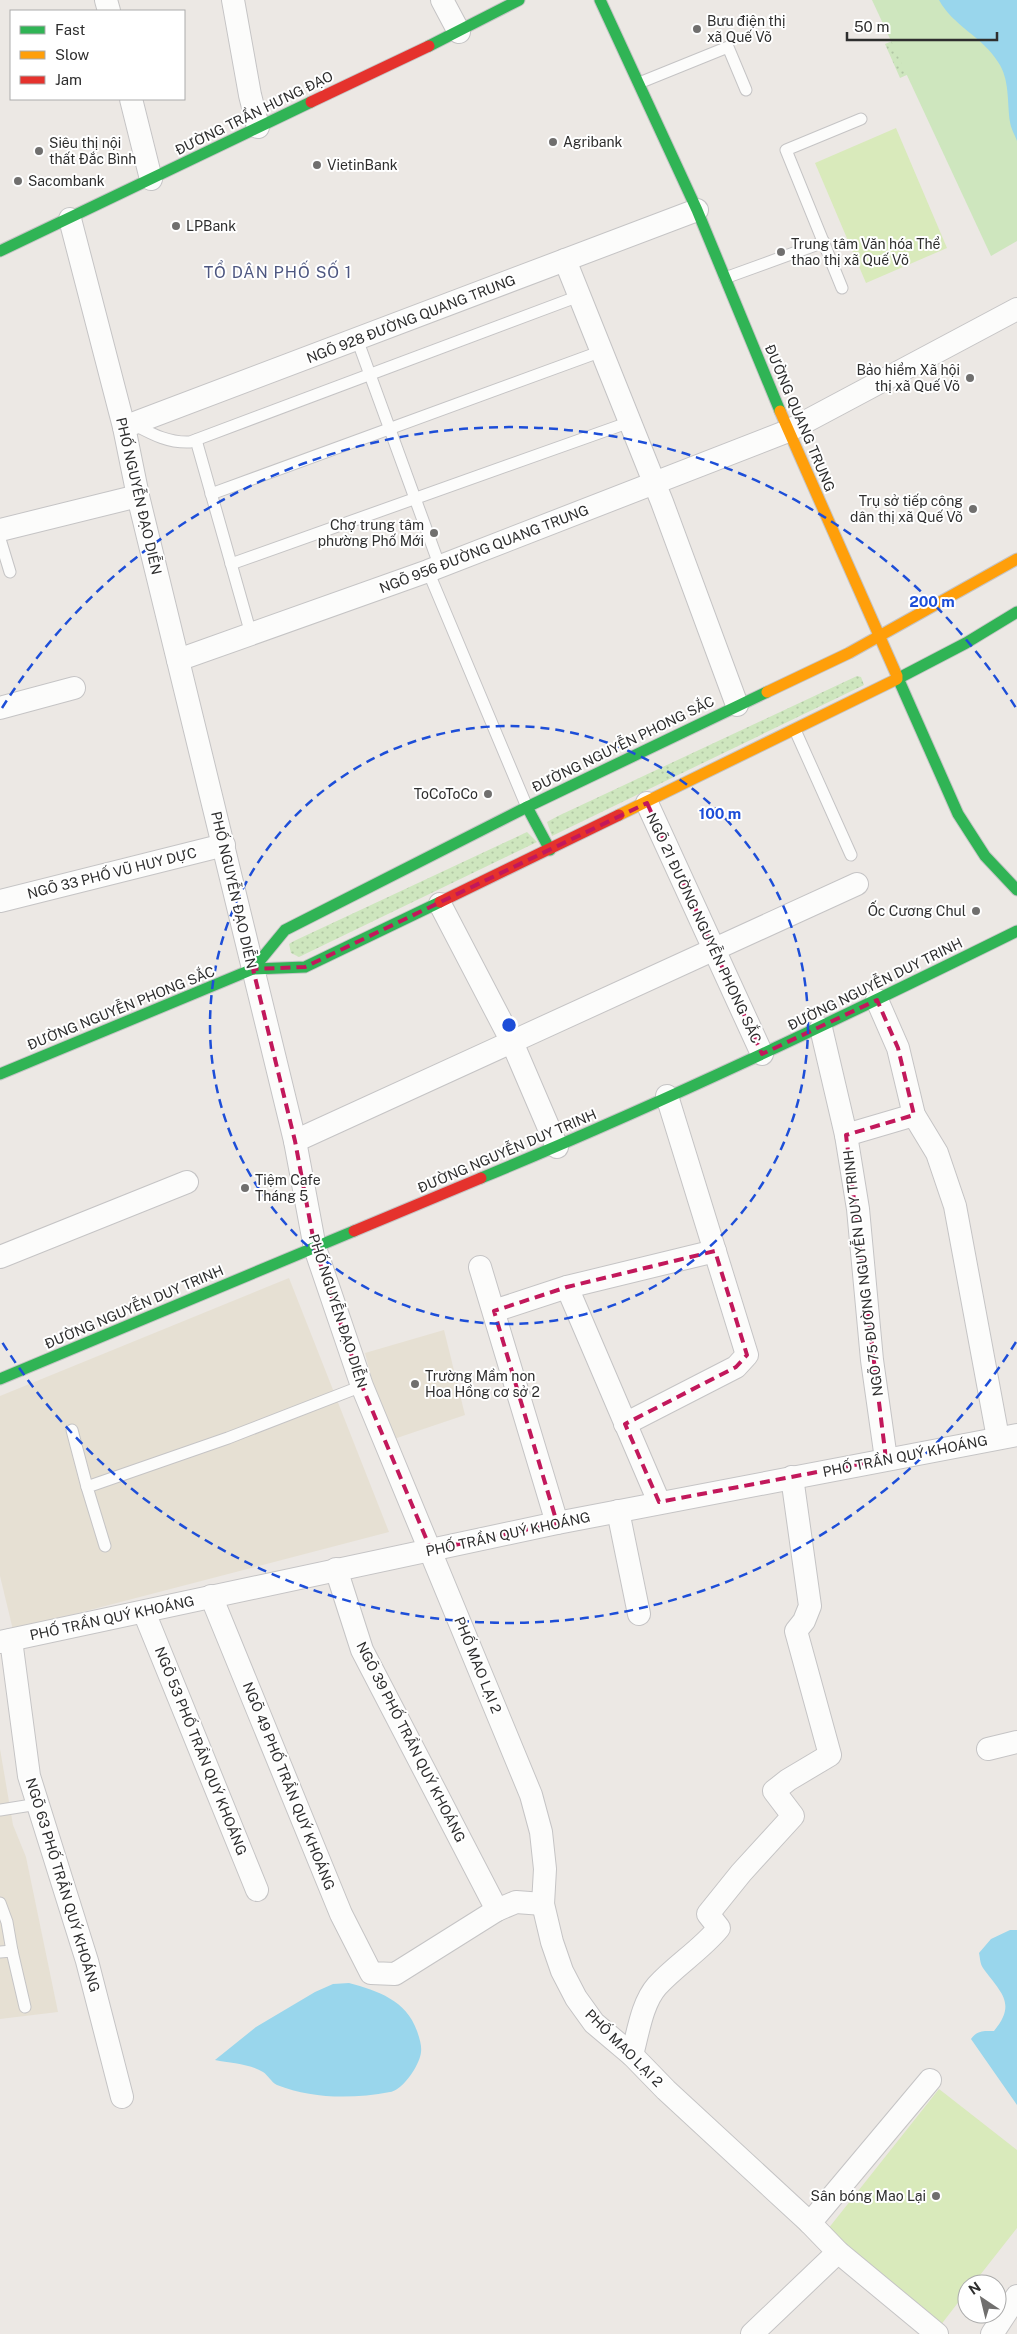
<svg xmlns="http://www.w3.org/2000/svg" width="1017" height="2334" font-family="'Public Sans',sans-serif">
	<defs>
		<pattern id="grass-dots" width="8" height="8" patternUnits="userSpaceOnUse" patternTransform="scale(1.25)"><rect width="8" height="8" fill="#cee6be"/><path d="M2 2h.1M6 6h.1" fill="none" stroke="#b1c6a4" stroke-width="1.8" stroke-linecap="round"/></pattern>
	</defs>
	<rect width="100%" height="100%" fill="#ece8e4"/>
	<g fill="#e6e0d3">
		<polygon points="289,1278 389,1532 13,1630 0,1576 0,1396"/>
		<polygon points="444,1330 465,1415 388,1441 365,1353"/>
		<polygon points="0,1749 13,1825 26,1857 58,2012 0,2019"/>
	</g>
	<g fill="url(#grass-dots)">
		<polygon points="899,38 929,65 900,78 885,44"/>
		<polygon points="857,676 861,677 864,685 552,836 547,822 558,816"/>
		<polygon points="527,832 537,842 299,957 291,953 289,944 294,941"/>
	</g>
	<polygon fill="#cee6be" points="872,0 1017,0 1017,241 991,256"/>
	<g fill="#d9eabb">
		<polygon points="896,128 947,248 866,283 815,163"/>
		<polygon points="939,2089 1017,2150 1017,2228 973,2284 967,2284 967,2291 940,2326 824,2234"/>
	</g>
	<g fill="#99d6ec">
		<path d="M 939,0 L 1017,0 L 1017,141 C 1015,135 1011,129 1010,122 C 1007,103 1010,79 998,62 C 983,37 953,26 939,0 Z"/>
		<path d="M 1010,1930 L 1017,1930 L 1017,2105 L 971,2039 C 977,2030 984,2031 994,2031 C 1017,2003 1001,1993 983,1968 C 980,1964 980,1957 979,1953 L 991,1939 Z"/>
		<path d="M 349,1983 C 378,1991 406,2000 417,2031 C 423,2048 423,2054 414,2070 C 409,2078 399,2091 390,2092 C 353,2099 312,2099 277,2085 C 271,2082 268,2075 263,2072 C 250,2064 230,2063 215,2060 L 256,2027 L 315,1992 L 333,1984 Z"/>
	</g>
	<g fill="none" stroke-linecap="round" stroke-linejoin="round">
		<g stroke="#c5c4c5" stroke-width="13">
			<g id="lane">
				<polyline points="639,83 728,47 746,90"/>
				<polyline points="725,278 824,242"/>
				<polyline points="842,288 786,150 861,119"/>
				<polyline points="357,339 440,567"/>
				<path d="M 133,424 C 152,434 168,443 190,442 L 579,296"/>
				<polyline points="196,440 251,634"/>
				<polyline points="211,494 602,351"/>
				<polyline points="0,539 10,572"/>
				<polyline points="231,564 630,422"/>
				<polyline points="428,571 527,807"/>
				<polyline points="795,730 851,855"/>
				<polyline points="72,1430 87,1487"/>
				<polyline points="105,1546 87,1487 228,1438 362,1386"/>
				<polyline points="0,1810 38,1804"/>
				<polyline points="0,1903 7,1922 12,1951"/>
				<polyline points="0,1952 12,1951 25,2007"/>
			</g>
		</g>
		<g stroke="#c5c4c5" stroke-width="24">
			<g id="street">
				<polyline points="106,0 109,11"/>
				<polyline points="233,0 250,95 258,127"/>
				<polyline points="442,0 459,32"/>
				<polyline points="131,99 151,179"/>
				<polyline points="70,219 124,427 138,496 295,1141 315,1248 362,1386 531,1795 541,1832 545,1869 543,1904 552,1942 562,1971 576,1998 594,2023 632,2055 666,2090 810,2223 838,2252 937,2334"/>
				<polyline points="565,260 662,502 737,705"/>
				<polyline points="124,427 697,210"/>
				<polyline points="0,530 138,496"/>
				<polyline points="178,660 428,571 788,431 1017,309"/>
				<polyline points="0,708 74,688"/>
				<polyline points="647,803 762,1054"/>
				<polyline points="0,901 224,845"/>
				<polyline points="440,904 512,1042 557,1147"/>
				<polyline points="877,1000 898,1048 914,1115 937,1153 955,1206 998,1438"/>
				<polyline points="821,1028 846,1135 858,1209 872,1360 886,1459"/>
				<polyline points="846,1135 914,1115"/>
				<polyline points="295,1141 857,884"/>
				<polyline points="0,1257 187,1182"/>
				<polyline points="480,1267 557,1523"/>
				<polyline points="567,1287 659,1502"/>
				<polyline points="494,1311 567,1287 715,1251"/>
				<polyline points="625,1424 736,1367 747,1355 667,1096"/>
				<polyline points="618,1511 639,1614"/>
				<polyline points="336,1569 362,1650 497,1910"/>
				<polyline points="211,1596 341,1914 371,1973 395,1974 497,1910 516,1902 543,1904"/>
				<polyline points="144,1612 257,1890"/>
				<polyline points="11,1640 29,1776 87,1961 122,2097"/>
				<polyline points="0,1642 557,1523 1017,1435"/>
				<polyline points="988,1749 1017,1742"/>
				<path d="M 632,2055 C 638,2033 642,2003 657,1986 C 676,1965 701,1950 719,1928 L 708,1914 L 741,1873 L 793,1816 L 774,1791 L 788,1780 L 830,1755 L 796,1631 L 804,1621 L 810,1606 L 792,1477"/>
				<polyline points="810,2223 930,2080"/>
				<polyline points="752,2334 838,2252"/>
				<polyline points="992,2334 1017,2296"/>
			</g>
		</g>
		<g stroke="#c5c4c5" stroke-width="13">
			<g id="fast">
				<polyline points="600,0 697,210 780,411"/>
				<polyline points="429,46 519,0"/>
				<polyline points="0,251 311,102"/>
				<polyline points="897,676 958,814 985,856 1017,890"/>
				<polyline points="897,679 966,643 1017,612"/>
				<polyline points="527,807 550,850"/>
				<polyline points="253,969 285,930 527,807 767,692"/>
				<polyline points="0,1074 253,969 305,967 440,902"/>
				<path d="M 481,1178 C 663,1103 841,1018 1017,931"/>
				<polyline points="0,1379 354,1231"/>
			</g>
		</g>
		<g stroke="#c5c4c5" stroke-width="13">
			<g id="slow">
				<polyline points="780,411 897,676"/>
				<polyline points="767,692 849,653 1017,559"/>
				<polyline points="619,815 897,679"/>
			</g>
		</g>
		<g stroke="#c5c4c5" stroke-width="13">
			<g id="jam">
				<polyline points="311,102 429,46"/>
				<polyline points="440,902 619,815"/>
				<polyline points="354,1231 481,1178"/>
			</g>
		</g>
		<use href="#lane" stroke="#fcfcfb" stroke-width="11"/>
		<use href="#street" stroke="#fcfcfb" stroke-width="22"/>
		<use href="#fast" stroke="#30b455" stroke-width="11"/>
		<use href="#slow" stroke="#ff9f0a" stroke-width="11"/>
		<use href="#jam" stroke="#e5322d" stroke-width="11"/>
	</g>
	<path fill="none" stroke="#c2185b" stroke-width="4" stroke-dasharray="10 6" stroke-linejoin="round" d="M 647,803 L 762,1054 L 877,1000 L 898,1048 L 914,1115 L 846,1135 L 886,1459 L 659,1502 L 625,1424 L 736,1367 L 747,1355 L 715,1251 L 567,1287 L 494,1311 L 557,1523 L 431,1550 L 362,1386 L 315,1248 L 295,1141 L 253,969 L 305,967 Z"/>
	<g fill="none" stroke="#1d4ed8" stroke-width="2.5" stroke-dasharray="9 6">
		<circle cx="509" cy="1025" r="299"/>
		<path d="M1016 1342A598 598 0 0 1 2 1342M2 708A598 598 0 0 1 1016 708"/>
	</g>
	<g fill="#706f6e" stroke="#fff" stroke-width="2">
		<circle cx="697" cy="29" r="5"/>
		<circle cx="553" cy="142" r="5"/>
		<circle cx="39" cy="151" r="5"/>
		<circle cx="317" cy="165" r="5"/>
		<circle cx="18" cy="181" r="5"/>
		<circle cx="176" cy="226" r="5"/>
		<circle cx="781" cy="252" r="5"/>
		<circle cx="970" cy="378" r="5"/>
		<circle cx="973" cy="509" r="5"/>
		<circle cx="434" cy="533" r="5"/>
		<circle cx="488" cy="794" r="5"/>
		<circle cx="976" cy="911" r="5"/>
		<circle cx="245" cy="1188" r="5"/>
		<circle cx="415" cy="1384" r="5"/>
		<circle cx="936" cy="2196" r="5"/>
	</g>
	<g text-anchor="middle" stroke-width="4" stroke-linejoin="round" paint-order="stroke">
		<g font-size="14" fill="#2e2e2e" stroke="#fff" text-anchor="start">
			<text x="707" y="26">Bưu điện thị<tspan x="707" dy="16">xã Quế Võ</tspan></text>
			<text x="563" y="147">Agribank</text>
			<text x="49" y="148">Siêu thị nội<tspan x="49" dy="16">thất Đắc Bình</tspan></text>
			<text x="327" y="170">VietinBank</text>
			<text x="28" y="186">Sacombank</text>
			<text x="186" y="231">LPBank</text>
			<text x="791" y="249">Trung tâm Văn hóa Thể<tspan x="791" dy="16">thao thị xã Quế Võ</tspan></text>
			<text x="960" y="375" text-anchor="end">Bảo hiểm Xã hội<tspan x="960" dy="16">thị xã Quế Võ</tspan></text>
			<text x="963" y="506" text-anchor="end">Trụ sở tiếp công<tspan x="963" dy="16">dân thị xã Quế Võ</tspan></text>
			<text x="424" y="530" text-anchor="end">Chợ trung tâm<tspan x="424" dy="16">phường Phố Mới</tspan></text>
			<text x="478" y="799" text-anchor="end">ToCoToCo</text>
			<text x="966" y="916" text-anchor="end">Ốc Cương Chul</text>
			<text x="255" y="1185">Tiệm Cafe<tspan x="255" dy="16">Tháng 5</tspan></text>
			<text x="425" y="1381">Trường Mầm non<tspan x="425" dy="16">Hoa Hồng cơ sở 2</tspan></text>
			<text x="926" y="2201" text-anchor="end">Sân bóng Mao Lại</text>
		</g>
		<g font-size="14" fill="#2e2e2e" stroke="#fff">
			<text transform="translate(254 113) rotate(-26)" y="5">ĐƯỜNG TRẦN HƯNG ĐẠO</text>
			<text transform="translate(411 319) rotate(-21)" y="5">NGÕ 928 ĐƯỜNG QUANG TRUNG</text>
			<text transform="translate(800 418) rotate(67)" y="5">ĐƯỜNG QUANG TRUNG</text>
			<text transform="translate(139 496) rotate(77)" y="5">PHỐ NGUYỄN ĐẠO DIỄN</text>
			<text transform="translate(484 549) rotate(-21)" y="5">NGÕ 956 ĐƯỜNG QUANG TRUNG</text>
			<text transform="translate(623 744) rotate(-26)" y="5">ĐƯỜNG NGUYỄN PHONG SẮC</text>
			<text transform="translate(112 873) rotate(-14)" y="5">NGÕ 33 PHỐ VŨ HUY DỰC</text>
			<text transform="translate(234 890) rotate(77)" y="5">PHỐ NGUYỄN ĐẠO DIỄN</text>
			<text transform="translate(704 928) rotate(65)" y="5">NGÕ 21 ĐƯỜNG NGUYỄN PHONG SẮC</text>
			<text transform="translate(875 984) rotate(-26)" y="5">ĐƯỜNG NGUYỄN DUY TRINH</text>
			<text transform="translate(121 1008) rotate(-22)" y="5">ĐƯỜNG NGUYỄN PHONG SẮC</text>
			<text transform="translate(507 1151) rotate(-23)" y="5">ĐƯỜNG NGUYỄN DUY TRINH</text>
			<text transform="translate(863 1273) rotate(-97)" y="5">NGÕ 75 ĐƯỜNG NGUYỄN DUY TRINH</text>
			<text transform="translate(134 1307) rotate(-23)" y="5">ĐƯỜNG NGUYỄN DUY TRINH</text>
			<text transform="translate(338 1311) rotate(72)" y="5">PHỐ NGUYỄN ĐẠO DIỄN</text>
			<text transform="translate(905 1456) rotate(-11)" y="5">PHỐ TRẦN QUÝ KHOÁNG</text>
			<text transform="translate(508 1534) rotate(-12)" y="5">PHỐ TRẦN QUÝ KHOÁNG</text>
			<text transform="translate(112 1618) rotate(-12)" y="5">PHỐ TRẦN QUÝ KHOÁNG</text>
			<text transform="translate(478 1665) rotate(68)" y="5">PHỐ MAO LẠI 2</text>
			<text transform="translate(411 1742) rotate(63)" y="5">NGÕ 39 PHỐ TRẦN QUÝ KHOÁNG</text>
			<text transform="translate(201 1751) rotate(68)" y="5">NGÕ 53 PHỐ TRẦN QUÝ KHOÁNG</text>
			<text transform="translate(289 1786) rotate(68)" y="5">NGÕ 49 PHỐ TRẦN QUÝ KHOÁNG</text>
			<text transform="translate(63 1885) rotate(73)" y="5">NGÕ 63 PHỐ TRẦN QUÝ KHOÁNG</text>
			<text transform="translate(624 2048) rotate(45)" y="5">PHỐ MAO LẠI 2</text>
		</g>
		<g font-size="16" letter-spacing="1" fill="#4d5680" stroke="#fff">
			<text x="278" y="278">TỔ DÂN PHỐ SỐ 1</text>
		</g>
	</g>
	<circle cx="509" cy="1025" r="8" fill="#1d4ed8" stroke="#fff" stroke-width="2.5"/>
	<g font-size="15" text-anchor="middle" font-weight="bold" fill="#1d4ed8" stroke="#fff" stroke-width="4" stroke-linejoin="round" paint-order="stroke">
		<text x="932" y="607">200 m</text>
		<text x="720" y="819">100 m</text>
	</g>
	<rect x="10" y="10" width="175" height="90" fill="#ffffff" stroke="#ababab"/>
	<rect x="20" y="26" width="25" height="8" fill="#30b455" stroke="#ababab"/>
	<text x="55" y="35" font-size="15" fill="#2e2e2e">Fast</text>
	<rect x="20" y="51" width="25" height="8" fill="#ff9f0a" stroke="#ababab"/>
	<text x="55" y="60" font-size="15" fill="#2e2e2e">Slow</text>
	<rect x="20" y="76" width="25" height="8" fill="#e5322d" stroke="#ababab"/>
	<text x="55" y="85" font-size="15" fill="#2e2e2e">Jam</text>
	<g transform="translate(982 2299) rotate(325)"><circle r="24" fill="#ffffff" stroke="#ababab"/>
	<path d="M0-4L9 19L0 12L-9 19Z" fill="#706f6e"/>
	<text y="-8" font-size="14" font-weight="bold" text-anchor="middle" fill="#2e2e2e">N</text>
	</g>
	<path d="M847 32v8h150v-8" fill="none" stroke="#2e2e2e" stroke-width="2.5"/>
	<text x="854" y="32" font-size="15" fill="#2e2e2e" stroke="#ffffff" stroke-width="4" paint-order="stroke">50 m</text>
</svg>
